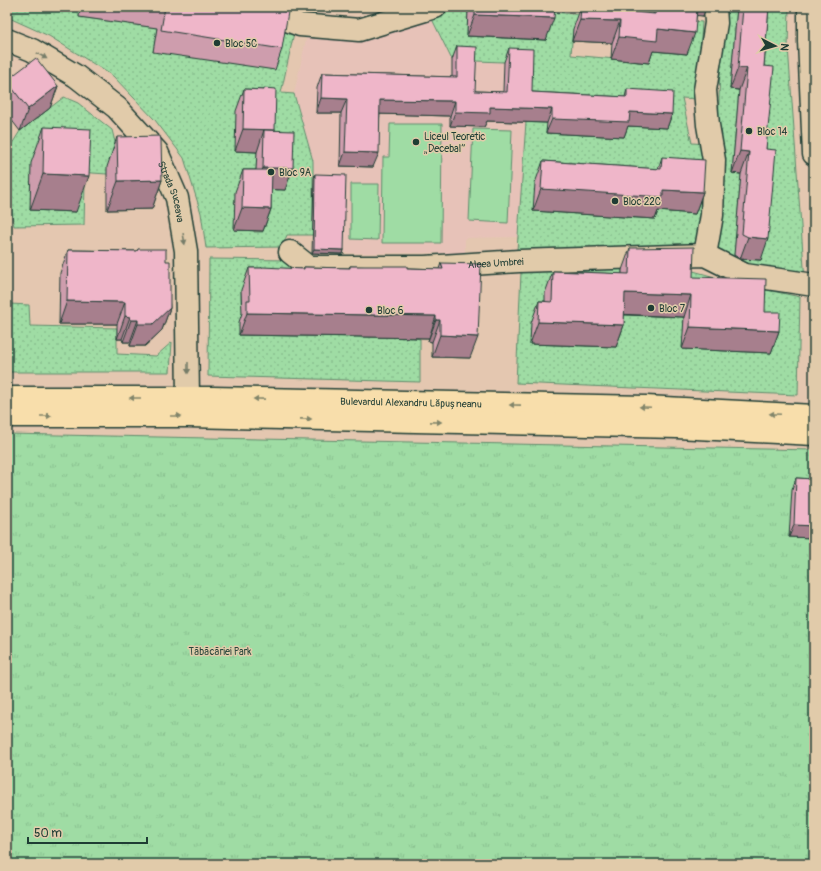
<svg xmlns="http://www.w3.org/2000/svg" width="821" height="871" font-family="Pangolin,sans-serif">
	<defs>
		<pattern id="grass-tufts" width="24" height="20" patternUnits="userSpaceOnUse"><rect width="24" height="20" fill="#9fdca4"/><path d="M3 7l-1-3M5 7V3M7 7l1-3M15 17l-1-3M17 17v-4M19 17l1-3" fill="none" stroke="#88be8e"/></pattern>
		<pattern id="garden-dots" width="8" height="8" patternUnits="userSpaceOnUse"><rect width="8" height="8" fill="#9fdca4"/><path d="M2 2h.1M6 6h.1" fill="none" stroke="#88be8e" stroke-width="1.8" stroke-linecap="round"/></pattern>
	</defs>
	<rect width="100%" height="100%" fill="#e4c7b0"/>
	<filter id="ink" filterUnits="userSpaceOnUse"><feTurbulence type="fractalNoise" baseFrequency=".025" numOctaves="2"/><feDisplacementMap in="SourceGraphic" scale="8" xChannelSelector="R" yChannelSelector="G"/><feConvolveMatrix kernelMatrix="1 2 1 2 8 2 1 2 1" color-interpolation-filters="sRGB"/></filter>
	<g filter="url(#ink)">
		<polygon fill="#e7c2b8" points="431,17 452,60 528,63 526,122 518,237 465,238 465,253 312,253 314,178 313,161 294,94 307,35"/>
		<polygon fill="url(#grass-tufts)" stroke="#5f8c6c" points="7,434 814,450 814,864 7,864"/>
		<g fill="url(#garden-dots)" stroke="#5f8c6c" fill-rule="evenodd">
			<path d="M 7,7 L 80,7 L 79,17 L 157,28 L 153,52 L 165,16 L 295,28 L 281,93 L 294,94 L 313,161 L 313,235 L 287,235 L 282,247 L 206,248 L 201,213 L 184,158 L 155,120 L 113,76 L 49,36 L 7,17 ZM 257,146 L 285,189 L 277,190 L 264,185 L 263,232 L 254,232 Z"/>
			<path d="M 458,7 L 554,7 L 554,12 L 594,16 L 595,7 L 635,7 L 634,16 L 702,22 L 697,99 L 682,98 L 692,143 L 707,144 L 701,249 L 517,250 L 526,122 L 528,63 L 452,60 L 431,17 ZM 468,9 L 546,40 L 467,36 ZM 573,29 L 650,51 L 649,62 L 571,55 Z"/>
			<polygon points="722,7 737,7 730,89 739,90 732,173 741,174 734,258 760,260 756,88 763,7 789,7 788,47 805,281 714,254"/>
			<polygon points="64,97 78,103 112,130 121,166 107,174 78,172 85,183 84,225 14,226 7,190 7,152 20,131"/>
			<polygon points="209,259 289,260 310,273 241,290 241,303 420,339 420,382 208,376"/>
			<polygon points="532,262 622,267 621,295 617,314 684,317 683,349 686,269 740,284 800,297 798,395 516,383 521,273"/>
			<polygon points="10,304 29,305 30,326 117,328 117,354 156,356 172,342 170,372 7,372 7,325 9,325"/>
		</g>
		<g fill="#9fdca4" stroke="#5f8c6c">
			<polygon points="390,124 442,124 441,243 382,243 383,157 389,157"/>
			<polygon points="473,129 512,130 508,223 469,221"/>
			<polygon points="351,184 379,184 378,240 351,239"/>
		</g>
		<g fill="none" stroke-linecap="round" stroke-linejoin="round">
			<g stroke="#1f3d34" stroke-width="25">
				<g id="minor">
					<polyline points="253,7 300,25 359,30 435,7"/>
					<polyline points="809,7 809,41 814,154"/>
					<path id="s1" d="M 7,40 L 32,50 L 76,76 L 117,108 L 157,152 L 177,198 L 186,251 L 188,398"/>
					<path id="s2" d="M 290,252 L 309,267 L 425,267 L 519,261 L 705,255 L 745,275 L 814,285"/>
					<polyline points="705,255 712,215 714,160 708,125 705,90 716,23 715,7"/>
				</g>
			</g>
			<g stroke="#1f3d34" stroke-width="25">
				<g id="major">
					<path id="s3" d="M 7,398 L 213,398 L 646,407 L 814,416"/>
					<polyline points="7,416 189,416 677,427 814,434"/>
				</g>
			</g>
			<use href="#minor" stroke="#e1cbaa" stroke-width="22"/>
			<use href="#major" stroke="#f8deab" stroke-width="22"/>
		</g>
		<g fill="#ce9dad" stroke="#1f3d34">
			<polygon points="80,7 258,7 282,49 275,70 153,52 157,28 79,17"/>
			<polygon points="469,7 555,7 546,40 467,36 468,9"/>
			<polygon points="581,7 653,14 655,7 706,7 703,16 697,15 687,54 653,51 649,63 611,59 612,43 572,41 573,29"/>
			<polygon points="737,7 769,7 764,66 766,149 761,260 740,259 734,255 741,174 732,173 739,90 730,89"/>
			<polygon points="457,46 475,91 503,92 504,62 509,48 532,92 625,97 627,89 672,114 667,128 628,126 624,137 546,133 547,123 487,121 484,127 450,126 450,116 380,114 373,167 340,166 341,113 316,113 317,88 322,73 452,77 452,60"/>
			<polygon points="7,80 58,86 50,108 20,131 7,114"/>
			<polygon points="264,88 275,130 285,190 271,189 271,209 263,231 234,230 235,192 243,170 256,170 257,152 235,151 236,111 244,89 264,90"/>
			<polygon points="44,127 76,212 30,210 31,163"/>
			<polygon points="117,137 162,180 152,209 107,210 107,167"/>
			<polygon points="662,157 703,192 695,214 658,211 655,219 533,211 535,183 543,161 658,169"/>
			<polygon points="315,174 344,250 343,254 312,253 314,178"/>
			<polygon points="630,248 693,277 765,312 779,331 771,353 682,349 684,317 624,315 624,325 616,347 530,344 531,323 539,301 545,301 545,293 553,271 622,274 622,270"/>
			<polygon points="138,249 166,261 170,308 162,330 145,346 130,346 130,342 123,342 122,339 117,339 117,324 59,324 60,273 68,250 137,251"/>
			<polygon points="441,263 470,358 432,357 432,342 428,341 429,338 239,335 239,322 242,313 241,290 249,268 303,269 304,267 349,268 350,266 439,269"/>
			<polygon points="796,478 814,479 814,538 789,537 792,490"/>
		</g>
		<g fill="#a77f8d" stroke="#1f3d34">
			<polygon points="694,7 706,7 703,16 691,15"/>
			<polygon points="475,15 554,18 546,40 467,36"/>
			<polygon points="580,20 620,21 612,43 572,41"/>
			<polygon points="658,29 695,33 687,54 653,51 649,63 611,59 619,37"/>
			<polygon points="738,68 747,68 739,90 730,89"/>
			<polygon points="58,86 50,108 20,131 28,109"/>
			<polygon points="321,98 347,99 341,113 316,113"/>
			<polygon points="380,100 455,101 450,116 375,114"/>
			<polygon points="490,107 552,109 547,123 487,121 484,127 450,126 455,112"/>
			<polygon points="630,112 672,114 667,128 628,126 624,137 546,133 552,119"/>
			<polygon points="243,129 275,130 267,152 264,130 257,152 235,151"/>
			<polygon points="740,151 749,152 741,174 732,173"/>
			<polygon points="345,152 379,153 373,167 340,166"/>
			<polygon points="263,168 293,168 285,190 255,189"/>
			<polygon points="43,174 89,176 76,212 30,210"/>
			<polygon points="162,180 152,209 107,210 118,181"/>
			<polygon points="541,189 663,190 703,192 695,214 658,211 655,219 533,211"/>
			<polygon points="242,208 271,209 263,231 234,230"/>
			<polygon points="748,237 768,239 761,260 740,259"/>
			<polygon points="314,249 344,250 343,254 312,253"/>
			<polygon points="625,293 691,295 684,317 617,314"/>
			<polygon points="67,301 125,302 117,324 59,324"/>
			<polygon points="170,308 162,330 145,346 130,346 138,324"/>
			<polygon points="247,313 436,316 429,338 239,335"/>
			<polygon points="125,316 130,317 122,339 117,339"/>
			<polygon points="131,320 138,320 130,342 123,342"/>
			<polygon points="436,320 440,320 432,342 428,341"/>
			<polygon points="538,322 624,325 616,347 530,344"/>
			<polygon points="690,327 779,331 771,353 682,349"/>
			<polygon points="440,335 478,337 470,358 432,357"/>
			<polygon points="794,525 814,526 814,538 789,537"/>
		</g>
		<g fill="#efb6c9" stroke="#1f3d34">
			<polygon points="165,7 258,7 288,12 282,49 161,30"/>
			<polygon points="475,7 555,7 554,18 475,15"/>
			<polygon points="581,7 655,14 656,7 686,7 697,8 695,33 658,29 657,41 619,37 620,21 580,20"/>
			<polygon points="743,7 769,7 764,66 774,67 766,149 776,150 768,239 748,237 742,234 749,152 740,151 747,68 738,68"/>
			<polygon points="457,46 477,47 475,91 507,92 509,48 533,49 532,92 627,97 627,89 673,92 672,114 630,112 629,122 552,119 552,109 490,107 490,113 455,112 455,101 380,100 379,153 345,152 347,99 321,98 322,73 457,77"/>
			<polygon points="36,58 58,86 28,109 7,81 7,80"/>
			<polygon points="264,88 276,89 275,130 243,129 244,89 264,90"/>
			<polygon points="44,127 91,129 89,176 43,174"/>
			<polygon points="264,130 294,131 293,168 263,168"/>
			<polygon points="160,136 161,140 162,180 118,181 117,137"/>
			<polygon points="662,157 705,160 703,192 663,190 663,197 541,189 543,161 661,169"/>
			<polygon points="243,170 272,170 271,209 242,208"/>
			<polygon points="315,174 346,175 344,250 314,249"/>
			<polygon points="694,247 693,277 766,279 765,312 780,312 779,331 690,327 691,295 625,293 624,325 538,322 539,301 552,302 553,271 629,274 630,248"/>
			<polygon points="138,249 166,249 166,261 170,261 170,308 153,324 138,324 138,320 131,320 130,317 125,316 125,302 67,301 68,250 137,251"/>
			<polygon points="441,263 481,264 478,337 440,335 440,320 436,320 436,316 247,313 247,300 250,300 249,268 262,268 262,267 304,269 304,267 350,268 350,266 407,266 407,268 443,269"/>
			<polygon points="796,478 814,479 814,526 794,525"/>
		</g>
		<defs><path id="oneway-solid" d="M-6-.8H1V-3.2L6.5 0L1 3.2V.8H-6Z"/></defs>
		<g fill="#767d69">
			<use href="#oneway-solid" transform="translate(42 56) rotate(30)"/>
			<use href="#oneway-solid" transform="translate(184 239) rotate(81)"/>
			<use href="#oneway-solid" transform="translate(188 368) rotate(90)"/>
		</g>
		<g fill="#81856a">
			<use href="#oneway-solid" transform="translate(135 398) rotate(-180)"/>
			<use href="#oneway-solid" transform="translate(259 399) rotate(-179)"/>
			<use href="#oneway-solid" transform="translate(515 405) rotate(-179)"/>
			<use href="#oneway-solid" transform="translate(645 407) rotate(-178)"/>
			<use href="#oneway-solid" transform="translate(775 414) rotate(-177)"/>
			<use href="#oneway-solid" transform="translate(46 416)"/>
			<use href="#oneway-solid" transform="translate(176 416)"/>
			<use href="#oneway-solid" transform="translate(306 419) rotate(1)"/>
			<use href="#oneway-solid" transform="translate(436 422) rotate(1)"/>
		</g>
	</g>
	<g fill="#1f3d34" stroke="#e1cbaa" stroke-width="1.5">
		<circle cx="217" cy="43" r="4"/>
		<circle cx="749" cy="131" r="4"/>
		<circle cx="416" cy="142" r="4"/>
		<circle cx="271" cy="172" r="4"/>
		<circle cx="615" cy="201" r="4"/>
		<circle cx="651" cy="308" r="4"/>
		<circle cx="369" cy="310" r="4"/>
	</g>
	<g text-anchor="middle" stroke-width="3" stroke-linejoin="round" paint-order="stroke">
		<g font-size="10" fill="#1f3d34" stroke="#e1cbaa" text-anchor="start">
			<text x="225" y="47">Bloc 5C</text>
			<text x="757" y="135">Bloc 14</text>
			<text x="424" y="140">Liceul Teoretic<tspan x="424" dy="12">„Decebal”</tspan></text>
			<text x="279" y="176">Bloc 9A</text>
			<text x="623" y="205">Bloc 22C</text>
			<text x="659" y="312">Bloc 7</text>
			<text x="377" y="314">Bloc 6</text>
		</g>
		<g font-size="10" fill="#1f3d34" stroke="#e1cbaa">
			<text dy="4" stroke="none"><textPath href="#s1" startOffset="232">Strada Suceava</textPath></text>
			<text dy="4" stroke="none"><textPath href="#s2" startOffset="211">Aleea Umbrei</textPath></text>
			<text dy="4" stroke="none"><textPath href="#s3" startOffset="404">Bulevardul Alexandru Lăpușneanu</textPath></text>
		</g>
		<g font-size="10" fill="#25453a" stroke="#e1cbaa">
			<text x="220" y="655">Tăbăcăriei Park</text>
		</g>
	</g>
	<rect width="821" height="871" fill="none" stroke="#e1cbaa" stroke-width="24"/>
	<rect x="12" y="12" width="797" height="847" fill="none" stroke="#1f3d34" stroke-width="1.5" filter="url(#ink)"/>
	<g transform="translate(775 46) rotate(96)" stroke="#e1cbaa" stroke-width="3" paint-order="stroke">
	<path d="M0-3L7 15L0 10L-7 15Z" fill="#1f3d34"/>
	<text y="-6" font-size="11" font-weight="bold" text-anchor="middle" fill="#1f3d34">N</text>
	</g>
	<path d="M28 837v6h119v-6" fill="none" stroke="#1f3d34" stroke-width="2"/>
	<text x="34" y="837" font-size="12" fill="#1f3d34" stroke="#e1cbaa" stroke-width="3" paint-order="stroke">50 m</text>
</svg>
